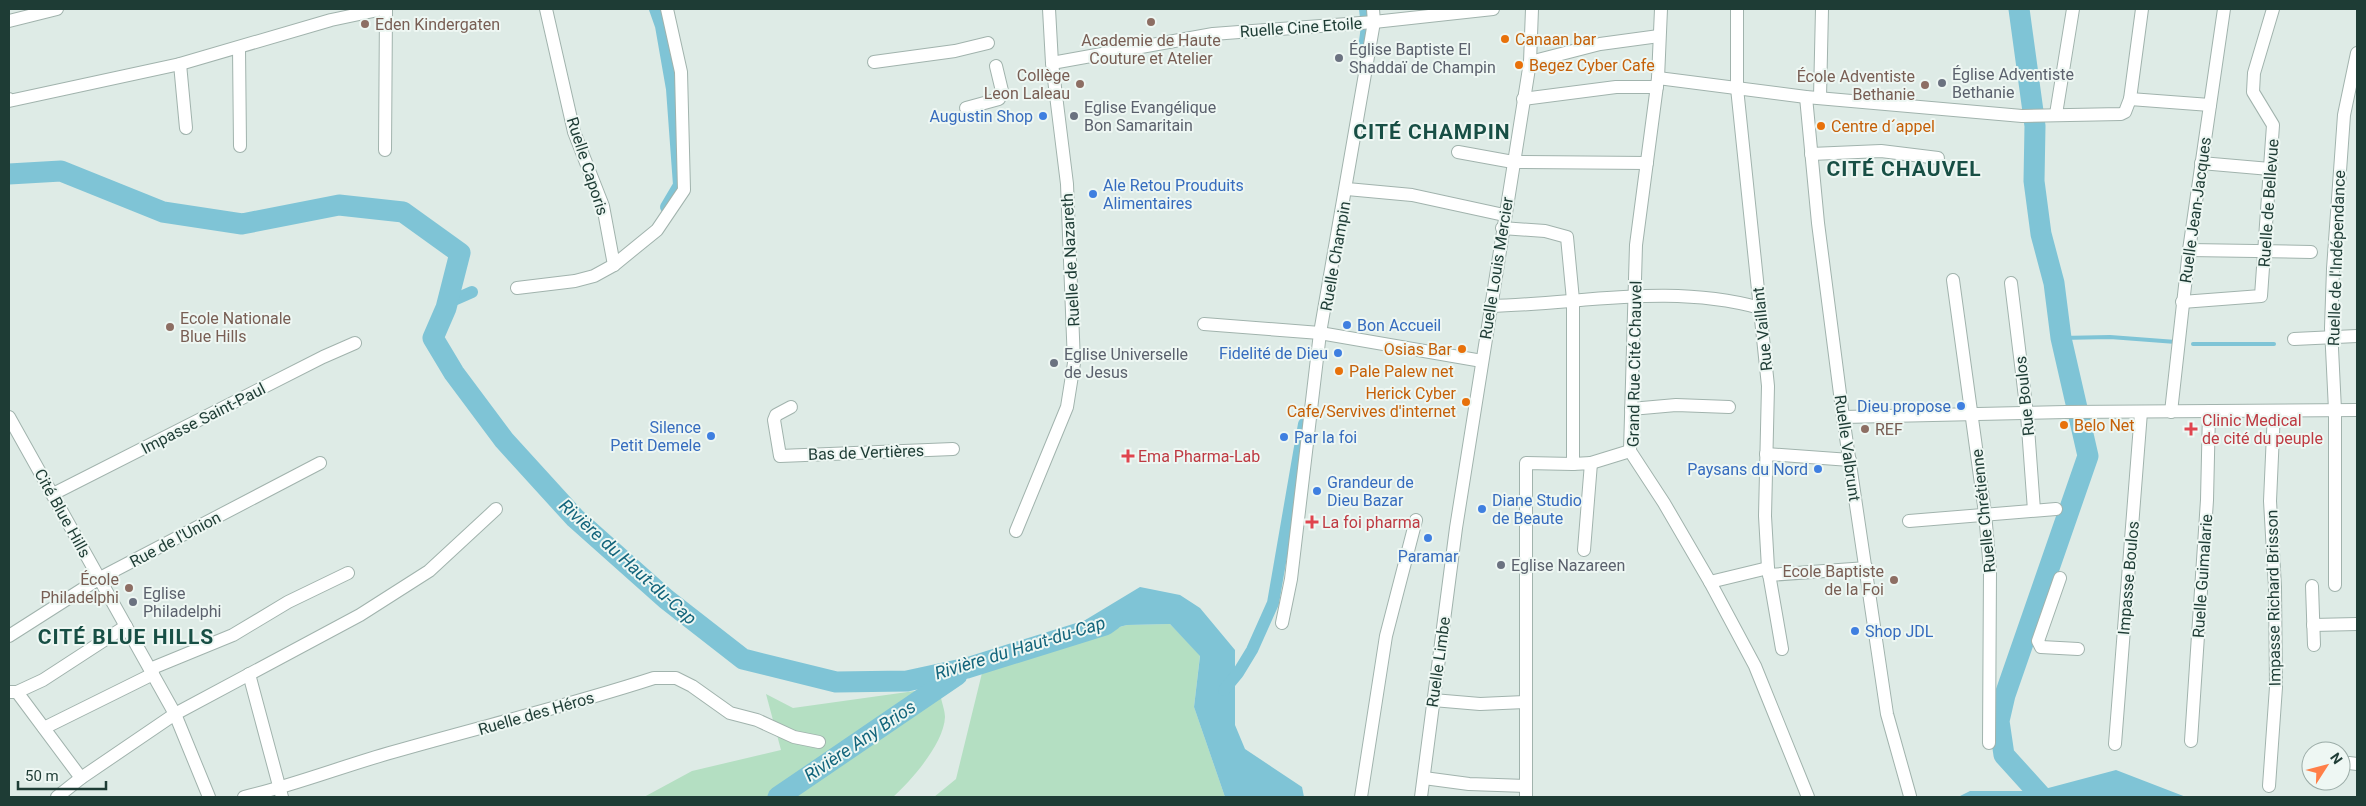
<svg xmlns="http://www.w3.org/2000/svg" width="2366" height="806" font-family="Roboto,sans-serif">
	<rect width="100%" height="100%" fill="#deebe6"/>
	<g fill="#b4dfc2">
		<polygon points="1170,624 1200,655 1194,707 1225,797 934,797 956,779 982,673 1001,659 1127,625"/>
		<path d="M 929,689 L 941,698 C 942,703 945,711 945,717 C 944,743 912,780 893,797 L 644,797 L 692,771 L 781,750 L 766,694 L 793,708 Z"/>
	</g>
	<g fill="#7fc4d6">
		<polygon points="1140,587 1180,595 1200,608 1235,650 1235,725 1245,749 1302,787 1304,797 1225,797 1194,707 1200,656 1170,624 1127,625 1088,635 1082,622"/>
		<polygon points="2116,770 2186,797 1958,797 1970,791 2037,791"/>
	</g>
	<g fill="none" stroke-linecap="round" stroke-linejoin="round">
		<g stroke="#7fc4d6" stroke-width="4">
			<polyline points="2061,338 2110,337 2176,342"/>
			<polyline points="2193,344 2274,344"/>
		</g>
		<g stroke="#7fc4d6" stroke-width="12">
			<polyline points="655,9 661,26 672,89 679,185 666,207"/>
			<polyline points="1364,49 1367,26 1365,9"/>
			<polyline points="447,303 472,292"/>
			<polyline points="1224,690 1238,673 1252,650 1273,603 1304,424"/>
		</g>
		<g stroke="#7fc4d6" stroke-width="21">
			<polyline points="2019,9 2035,126 2034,181 2041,234 2054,283 2061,338 2088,456 2005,695 1999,721 2004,755 2042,797"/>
			<polyline points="9,174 61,171 163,212 242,224 339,205 403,212 460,253 446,308 433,338 454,373 504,440 575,518 666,599 743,659 836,682 907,681 967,668 1105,625 1112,620"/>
			<polyline points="778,797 957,675"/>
		</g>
		<g stroke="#a1b3ad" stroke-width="14">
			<g id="minor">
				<polyline points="546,9 574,132 603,206 614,265"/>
				<polyline points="1661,9 1658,78 1636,245 1630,451 1664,503 1710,582 1755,666 1808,797"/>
				<polyline points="1737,9 1737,88 1768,386 1765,516 1768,568 1782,649"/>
				<polyline points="9,21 57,9"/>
				<polyline points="239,48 240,146"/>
				<polyline points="874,62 955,51 988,43"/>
				<polyline points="1530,62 1600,44 1659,36"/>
				<polyline points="1052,63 1213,34 1374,22 1493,9"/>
				<polyline points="180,64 186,128"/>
				<polyline points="1658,78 1806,97 2022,116 2121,114 2125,112 2130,99 2142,9"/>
				<polyline points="1806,97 1818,223 1843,417 1887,714 1910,796"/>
				<polyline points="1820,97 1822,9"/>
				<polyline points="9,99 9,101 180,64 331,20 383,9"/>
				<polyline points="1523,99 1616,87 1657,87"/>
				<polyline points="2130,99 2210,105"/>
				<polyline points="966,108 999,99 1002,91 996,66"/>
				<polyline points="2056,114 2073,9"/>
				<polyline points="385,150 386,9"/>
				<polyline points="1458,152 1513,162 1647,163"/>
				<polyline points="1811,154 1881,151 1938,158"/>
				<polyline points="2201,163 2270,169"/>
				<polyline points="1347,189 1412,195 1504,215"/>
				<polyline points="1502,228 1545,231 1567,237 1573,300 1573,464 1526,463 1526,797"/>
				<polyline points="2189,250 2311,252"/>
				<polyline points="1953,280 1985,513 1990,570 1989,743"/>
				<polyline points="2011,283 2027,414 2034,510"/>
				<polyline points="517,288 575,281 594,276 614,265 657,230 684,190 681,72 667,9"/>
				<polyline points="2182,302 2261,296 2273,125 2253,92 2254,73 2273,9"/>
				<path d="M 1490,306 C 1582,304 1669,283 1760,308"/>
				<polyline points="1204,324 1320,333 1482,361"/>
				<polyline points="2294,339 2357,336"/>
				<polyline points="791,407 776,415 774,420 780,456 953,449"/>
				<polyline points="1631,409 1676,405 1729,407"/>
				<polyline points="2171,412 2189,250 2224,9"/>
				<polyline points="9,417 175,714 209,797"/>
				<polyline points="1843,417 2066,412 2357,410"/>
				<polyline points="1766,454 1850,460"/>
				<polyline points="1591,463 1630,451"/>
				<polyline points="1573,464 1591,463 1584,550"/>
				<polyline points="53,494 323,357 355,343"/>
				<polyline points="1909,521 2056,509"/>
				<polyline points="1016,531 1067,407 1074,363 1067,184 1052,63 1049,9"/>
				<polyline points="1769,575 1867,568"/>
				<polyline points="2060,578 2038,641 2041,647 2078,649"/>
				<polyline points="1710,582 1768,568"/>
				<polyline points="2335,585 2335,410 2331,328 2333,269 2344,115 2357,53"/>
				<polyline points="2312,586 2314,645"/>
				<polyline points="1282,623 1291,579 1320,333 1374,22 1373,9"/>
				<polyline points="2313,625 2357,624"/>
				<polyline points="9,636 100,578 320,463"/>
				<polyline points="150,669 233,635 288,602 348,573"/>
				<polyline points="249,674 282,797"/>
				<polyline points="9,692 17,692 43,680 126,626"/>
				<polyline points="17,692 81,778"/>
				<polyline points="1433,700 1480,704 1525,702"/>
				<polyline points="44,728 153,674"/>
				<polyline points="2191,741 2207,500 2209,411"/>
				<polyline points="2115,744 2141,412"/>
				<polyline points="2349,763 2357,764"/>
				<polyline points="1424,778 1469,784 1526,786"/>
				<polyline points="2269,786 2276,687 2275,587 2270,501 2274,411"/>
				<polyline points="57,797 81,778 175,714 360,615 429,571 496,509"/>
				<path d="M 244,797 C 295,785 343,766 393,752 C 480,727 568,706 654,678 L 676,678 L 692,686 L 730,713 L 757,720 L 794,737 L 819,742"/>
				<polyline points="1361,797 1386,636 1416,520"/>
				<polyline points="1421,797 1456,528 1530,62 1532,9"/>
			</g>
		</g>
		<use href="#minor" stroke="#fff" stroke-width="12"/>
	</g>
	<g fill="#8d6e63" stroke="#eef7f3" stroke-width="2">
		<circle cx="1151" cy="22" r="5"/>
		<circle cx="365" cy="24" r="5"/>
		<circle cx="1080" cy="84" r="5"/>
		<circle cx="1925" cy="85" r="5"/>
		<circle cx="170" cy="327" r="5"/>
		<circle cx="1865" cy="429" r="5"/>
		<circle cx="1894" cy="580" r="5"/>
		<circle cx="129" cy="588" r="5"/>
	</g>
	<g fill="#e8710a" stroke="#eef7f3" stroke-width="2">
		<circle cx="1505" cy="39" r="5"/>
		<circle cx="1519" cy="65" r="5"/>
		<circle cx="1821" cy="126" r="5"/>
		<circle cx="1462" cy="349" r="5"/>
		<circle cx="1339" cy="371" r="5"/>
		<circle cx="1466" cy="402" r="5"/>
		<circle cx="2064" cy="425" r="5"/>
	</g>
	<g fill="#6b7280" stroke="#eef7f3" stroke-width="2">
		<circle cx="1339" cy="58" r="5"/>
		<circle cx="1942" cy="83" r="5"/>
		<circle cx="1074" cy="116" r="5"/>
		<circle cx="1054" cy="363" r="5"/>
		<circle cx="1501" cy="565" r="5"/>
		<circle cx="133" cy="602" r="5"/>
	</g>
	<g fill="#3f7fe0" stroke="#eef7f3" stroke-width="2">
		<circle cx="1043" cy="116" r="5"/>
		<circle cx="1093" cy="194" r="5"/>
		<circle cx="1347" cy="325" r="5"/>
		<circle cx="1338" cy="353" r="5"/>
		<circle cx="1961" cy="406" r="5"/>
		<circle cx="711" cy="436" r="5"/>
		<circle cx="1284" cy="437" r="5"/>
		<circle cx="1818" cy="469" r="5"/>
		<circle cx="1317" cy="491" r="5"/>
		<circle cx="1482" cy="509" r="5"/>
		<circle cx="1428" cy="538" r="5"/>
		<circle cx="1855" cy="631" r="5"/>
	</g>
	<g fill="#e0444e" stroke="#eef7f3" stroke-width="2">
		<path d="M2188.5 421.5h5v5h5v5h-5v5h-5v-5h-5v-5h5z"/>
		<path d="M1125.5 448.5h5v5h5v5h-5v5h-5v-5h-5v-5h5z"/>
		<path d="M1309.5 514.5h5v5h5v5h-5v5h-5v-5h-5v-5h5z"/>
	</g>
	<g text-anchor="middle" stroke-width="4" stroke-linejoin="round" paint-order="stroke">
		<g font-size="16" fill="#785e54" stroke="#eef7f3" text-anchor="end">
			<text x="375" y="30" text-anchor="start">Eden Kindergaten</text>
			<text x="1151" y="46" text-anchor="middle">Academie de Haute<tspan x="1151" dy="18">Couture et Atelier</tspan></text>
			<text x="1070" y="81">Collège<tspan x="1070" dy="18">Leon Laleau</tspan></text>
			<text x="1915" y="82">École Adventiste<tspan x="1915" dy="18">Bethanie</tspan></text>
			<text x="180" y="324" text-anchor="start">Ecole Nationale<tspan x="180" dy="18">Blue Hills</tspan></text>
			<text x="1875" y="435" text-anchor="start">REF</text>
			<text x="1884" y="577">Ecole Baptiste<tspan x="1884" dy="18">de la Foi</tspan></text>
			<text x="119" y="585">École<tspan x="119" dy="18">Philadelphi</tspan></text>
		</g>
		<g font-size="16" fill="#1e3c35" stroke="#eef7f3">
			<text transform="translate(1301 27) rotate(-4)" y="6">Ruelle Cine Etoile</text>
			<text transform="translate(588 166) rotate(72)" y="6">Ruelle Caporis</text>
			<text transform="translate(2268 203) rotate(-86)" y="6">Ruelle de Bellevue</text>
			<text transform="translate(2195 210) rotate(-82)" y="6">Ruelle Jean-Jacques</text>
			<text transform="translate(1335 256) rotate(-80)" y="6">Ruelle Champin</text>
			<text transform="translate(2336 258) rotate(-88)" y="6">Ruelle de l'Indépendance</text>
			<text transform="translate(1070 260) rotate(-93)" y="6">Ruelle de Nazareth</text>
			<text transform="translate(1496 268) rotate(-81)" y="6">Ruelle Louis Mercier</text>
			<text transform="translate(1762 329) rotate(-96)" y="6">Rue Vaillant</text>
			<text transform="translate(1634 364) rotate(-89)" y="6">Grand Rue Cité Chauvel</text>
			<text transform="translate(2024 396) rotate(-96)" y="6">Rue Boulos</text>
			<text transform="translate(203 418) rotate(-27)" y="6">Impasse Saint-Paul</text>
			<text transform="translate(1848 448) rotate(82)" y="6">Ruelle Valbrunt</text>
			<text transform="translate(866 452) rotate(-2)" y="6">Bas de Vertières</text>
			<text transform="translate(1983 511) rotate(-96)" y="6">Ruelle Chrétienne</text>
			<text transform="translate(63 513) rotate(61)" y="6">Cité Blue Hills</text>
			<text transform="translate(175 539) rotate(-28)" y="6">Rue de l'Union</text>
			<text transform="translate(2202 576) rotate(-86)" y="6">Ruelle Guimalarie</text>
			<text transform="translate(2128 578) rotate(-85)" y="6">Impasse Boulos</text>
			<text transform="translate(2273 598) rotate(-91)" y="6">Impasse Richard Brisson</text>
			<text transform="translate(1438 662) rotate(-82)" y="6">Ruelle Limbe</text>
			<text transform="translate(536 713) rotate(-16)" y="6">Ruelle des Héros</text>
		</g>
		<g font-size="16" fill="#c56008" stroke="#eef7f3" text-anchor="start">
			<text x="1515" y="45">Canaan bar</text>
			<text x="1529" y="71">Begez Cyber Cafe</text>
			<text x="1831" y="132">Centre d´appel</text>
			<text x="1452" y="355" text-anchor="end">Osias Bar</text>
			<text x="1349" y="377">Pale Palew net</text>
			<text x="1456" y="399" text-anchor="end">Herick Cyber<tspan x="1456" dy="18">Cafe/Servives d'internet</tspan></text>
			<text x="2074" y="431">Belo Net</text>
		</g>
		<g font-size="16" fill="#5b616d" stroke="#eef7f3" text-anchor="start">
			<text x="1349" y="55">Église Baptiste El<tspan x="1349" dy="18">Shaddaï de Champin</tspan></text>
			<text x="1952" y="80">Église Adventiste<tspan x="1952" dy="18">Bethanie</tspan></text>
			<text x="1084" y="113">Eglise Evangélique<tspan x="1084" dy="18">Bon Samaritain</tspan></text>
			<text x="1064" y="360">Eglise Universelle<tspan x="1064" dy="18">de Jesus</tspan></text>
			<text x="1511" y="571">Eglise Nazareen</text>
			<text x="143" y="599">Eglise<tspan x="143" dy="18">Philadelphi</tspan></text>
		</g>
		<g font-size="16" fill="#366cbe" stroke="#eef7f3" text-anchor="start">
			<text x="1033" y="122" text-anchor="end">Augustin Shop</text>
			<text x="1103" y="191">Ale Retou Prouduits<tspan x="1103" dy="18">Alimentaires</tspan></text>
			<text x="1357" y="331">Bon Accueil</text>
			<text x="1328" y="359" text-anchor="end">Fidelité de Dieu</text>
			<text x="1951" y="412" text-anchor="end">Dieu propose</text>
			<text x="701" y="433" text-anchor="end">Silence<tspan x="701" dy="18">Petit Demele</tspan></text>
			<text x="1294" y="443">Par la foi</text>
			<text x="1808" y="475" text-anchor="end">Paysans du Nord</text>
			<text x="1327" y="488">Grandeur de<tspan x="1327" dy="18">Dieu Bazar</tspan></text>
			<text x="1492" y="506">Diane Studio<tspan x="1492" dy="18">de Beaute</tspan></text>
			<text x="1428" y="562" text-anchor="middle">Paramar</text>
			<text x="1865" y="637">Shop JDL</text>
		</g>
		<g font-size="16" fill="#be3a42" stroke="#eef7f3" text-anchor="start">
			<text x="2202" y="426">Clinic Medical<tspan x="2202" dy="18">de cité du peuple</tspan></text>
			<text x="1138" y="462">Ema Pharma-Lab</text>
			<text x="1322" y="528">La foi pharma</text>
		</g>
		<g font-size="18" font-style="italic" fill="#13657c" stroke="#eef7f3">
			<text transform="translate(628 562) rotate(42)" y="6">Rivière du Haut-du-Cap</text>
			<text transform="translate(1020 648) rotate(-17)" y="6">Rivière du Haut-du-Cap</text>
			<text transform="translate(860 741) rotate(-34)" y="6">Rivière Any Brios</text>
		</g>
		<g font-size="21" font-weight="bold" letter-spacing="1" fill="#184f45" stroke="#eef7f3">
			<text x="1432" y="139">CITÉ CHAMPIN</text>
			<text x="1904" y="176">CITÉ CHAUVEL</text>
			<text x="126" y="644">CITÉ BLUE HILLS</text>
		</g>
	</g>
	<rect width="2366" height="806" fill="none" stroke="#1e3c35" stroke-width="20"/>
	<g transform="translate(2326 766) rotate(54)"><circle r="24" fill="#eef7f3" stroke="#9baca7"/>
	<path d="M0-4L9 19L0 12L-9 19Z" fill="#ff7f48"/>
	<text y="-8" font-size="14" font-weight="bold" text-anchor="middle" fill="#1e3c35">N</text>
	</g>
	<path d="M18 781v8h88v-8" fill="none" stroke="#1e3c35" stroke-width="2.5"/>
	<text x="25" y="781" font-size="15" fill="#1e3c35" stroke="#eef7f3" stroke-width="4" paint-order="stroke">50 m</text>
</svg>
